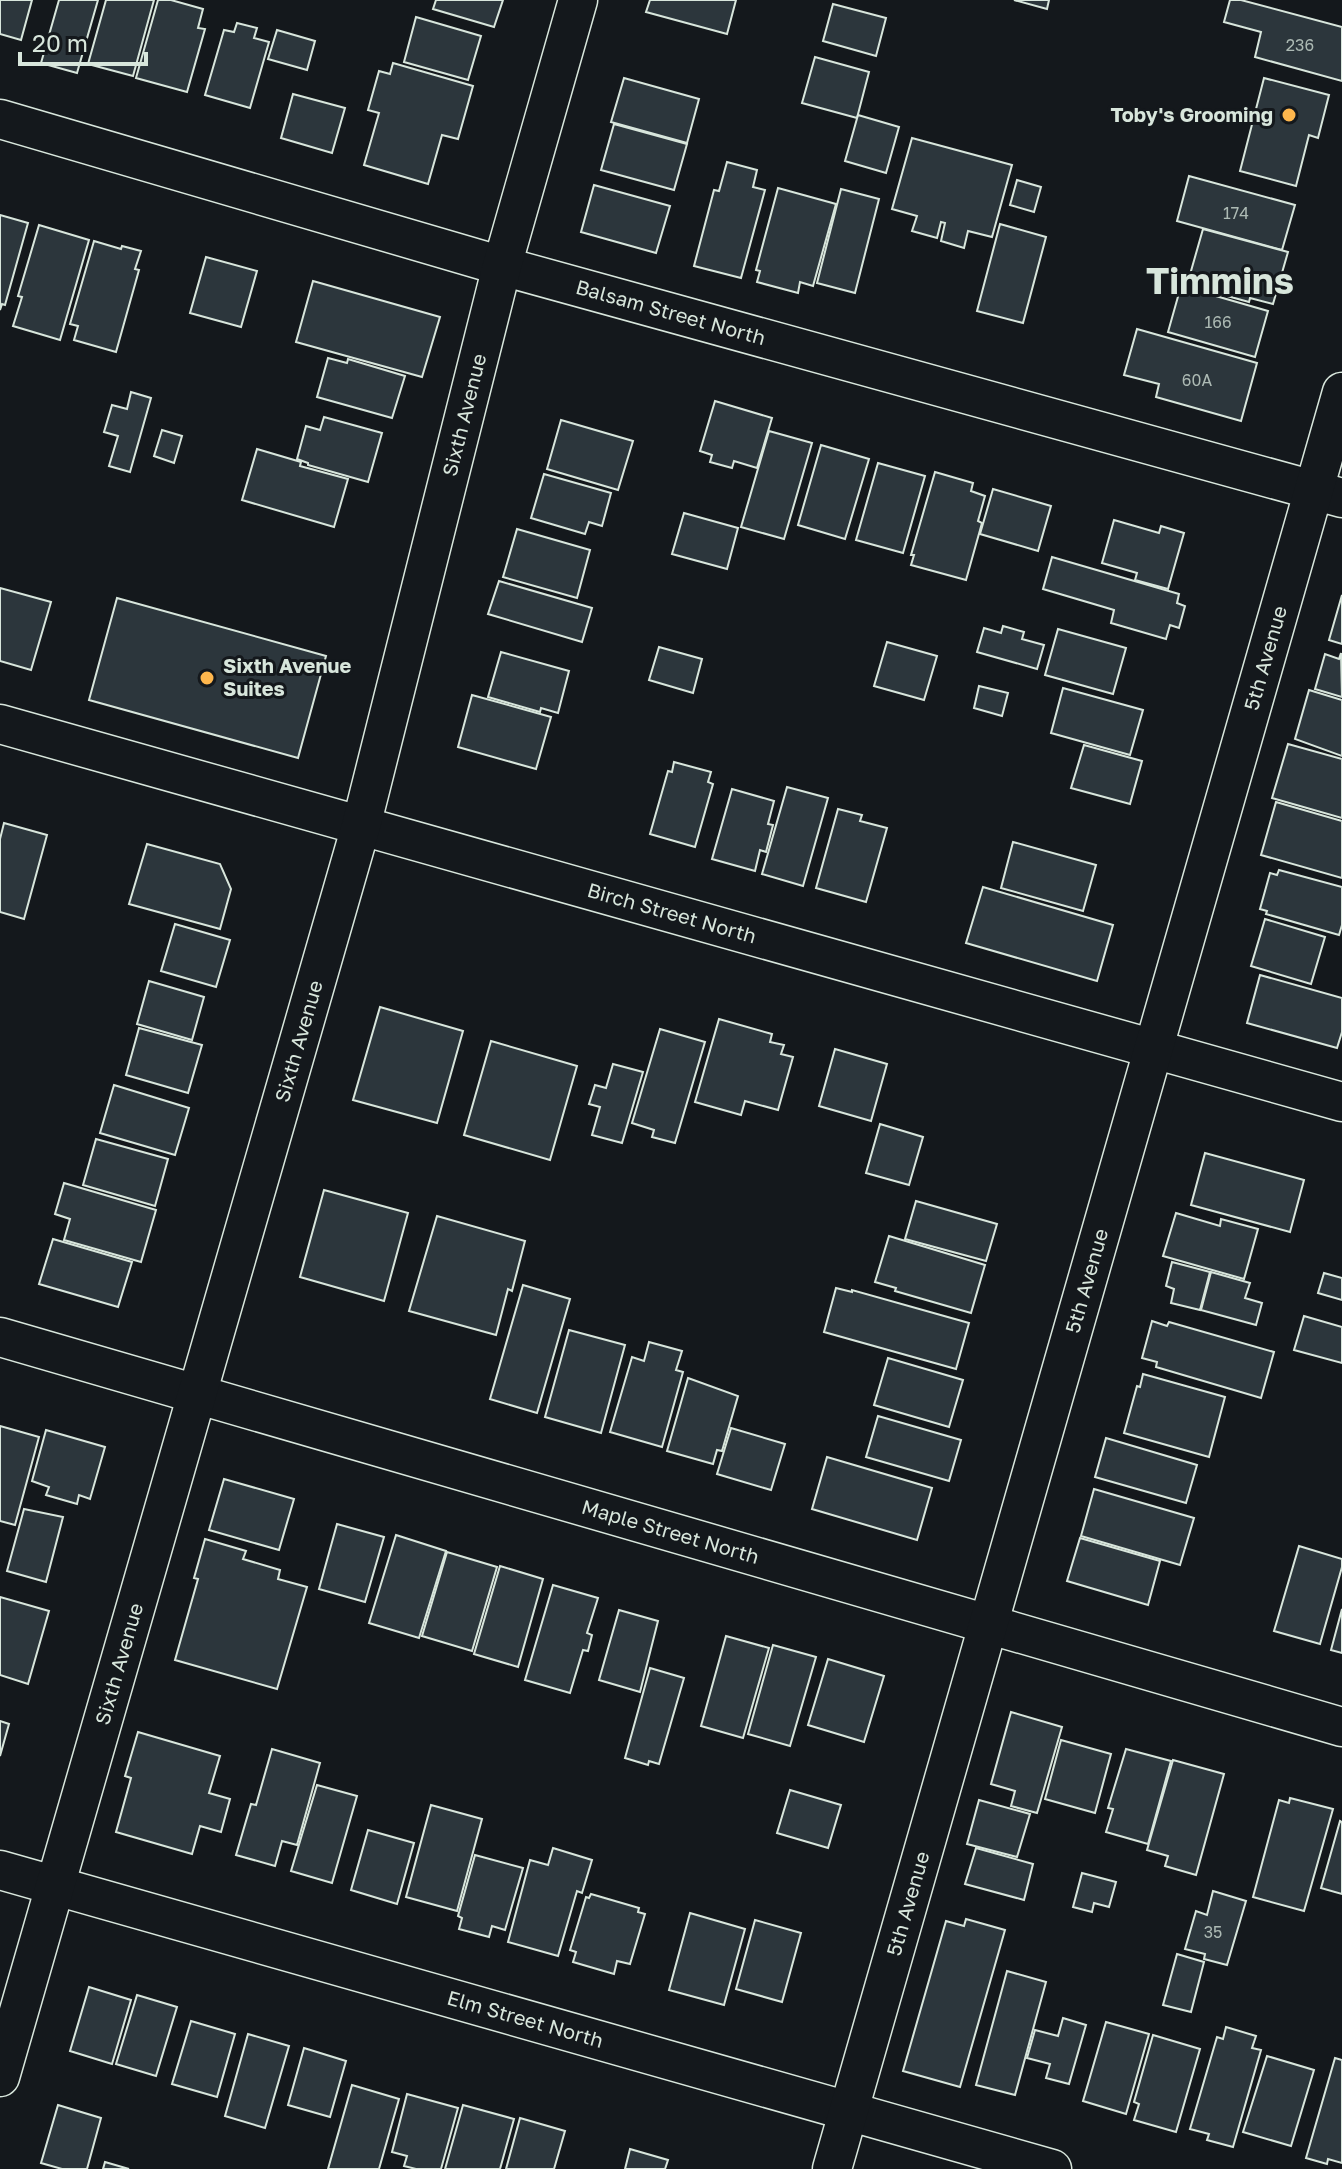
<svg xmlns="http://www.w3.org/2000/svg" width="1342" height="2169" font-family="'Golos Text',sans-serif">
	<rect width="100%" height="100%" fill="#14181c"/>
	<g fill="#2c363c" stroke="#d8e6dc" stroke-width="2">
		<polygon points="0,0 32,0 21,40 0,34"/>
		<polygon points="59,0 98,0 77,73 41,63"/>
		<polygon points="106,0 154,0 133,76 88,64"/>
		<polygon points="158,0 171,0 203,9 198,28 205,29 187,92 136,78"/>
		<polygon points="436,0 503,0 494,27 433,9"/>
		<polygon points="650,0 736,0 727,34 646,12"/>
		<polygon points="1014,0 1049,0 1047,9"/>
		<polygon points="1230,0 1241,0 1342,27 1342,81 1255,57 1261,32 1224,22"/>
		<polygon points="833,4 886,18 876,56 823,41"/>
		<polygon points="416,17 481,36 468,80 404,62"/>
		<polygon points="237,23 257,28 254,38 269,42 250,108 205,95 224,30 234,32"/>
		<polygon points="277,30 315,41 307,70 268,59"/>
		<polygon points="815,57 869,72 857,118 802,103"/>
		<polygon points="393,63 473,86 458,139 442,135 428,184 364,165 379,113 368,110 379,71 390,74"/>
		<polygon points="624,78 699,99 687,143 611,122"/>
		<polygon points="1264,78 1329,95 1318,138 1309,135 1296,186 1240,171"/>
		<polygon points="293,94 345,108 332,153 281,138"/>
		<polygon points="858,115 899,127 886,173 845,161"/>
		<polygon points="614,124 687,144 674,190 601,170"/>
		<polygon points="912,138 1012,165 992,237 968,231 964,248 941,241 945,223 941,222 937,238 912,231 917,216 892,209"/>
		<polygon points="727,162 757,170 753,187 765,190 741,278 694,266 714,190 719,191"/>
		<polygon points="1189,176 1295,205 1282,250 1177,221"/>
		<polygon points="1017,180 1041,187 1034,212 1010,205"/>
		<polygon points="594,185 670,206 656,253 581,232"/>
		<polygon points="778,188 836,204 813,286 800,282 798,293 757,282 760,271 756,270"/>
		<polygon points="841,189 879,199 855,293 817,283"/>
		<polygon points="0,215 28,223 5,305 2,304 0,310"/>
		<polygon points="1000,224 1046,237 1023,323 977,311"/>
		<polygon points="39,225 89,240 60,340 13,326 22,297 18,296"/>
		<polygon points="1203,229 1288,252 1273,304 1250,298 1249,302 1187,285"/>
		<polygon points="94,241 121,249 122,246 141,251 135,269 139,270 116,352 74,340 78,326 70,324"/>
		<polygon points="206,257 257,271 241,327 190,313"/>
		<polygon points="313,281 440,317 422,377 296,342"/>
		<polygon points="1181,286 1268,311 1255,357 1168,332"/>
		<polygon points="1137,329 1257,363 1241,421 1156,397 1159,384 1124,375"/>
		<polygon points="328,358 347,363 348,359 405,376 392,418 317,397"/>
		<polygon points="131,392 151,398 130,472 109,466 118,436 104,432 112,405 127,409"/>
		<polygon points="715,401 772,418 757,468 734,461 732,468 710,462 712,455 700,451"/>
		<polygon points="324,417 382,433 368,482 308,465 308,463 297,459 306,426 320,430"/>
		<polygon points="561,420 633,441 618,490 547,469"/>
		<polygon points="162,430 182,436 174,463 154,456"/>
		<polygon points="769,431 812,443 784,539 741,527"/>
		<polygon points="821,445 869,459 845,539 798,525"/>
		<polygon points="257,449 301,462 300,466 348,479 334,527 242,500"/>
		<polygon points="878,463 925,476 903,553 856,540"/>
		<polygon points="935,472 973,483 971,491 985,496 978,521 982,523 966,580 911,565 914,555 911,555"/>
		<polygon points="544,474 611,493 602,526 589,522 585,534 531,518"/>
		<polygon points="993,489 1051,506 1038,551 980,534"/>
		<polygon points="684,513 738,528 727,569 672,554"/>
		<polygon points="1114,520 1159,533 1161,526 1184,533 1168,589 1135,580 1137,573 1102,563"/>
		<polygon points="517,529 590,550 577,598 503,577"/>
		<polygon points="1052,557 1179,594 1177,603 1185,606 1179,628 1170,625 1166,639 1111,623 1114,610 1043,589"/>
		<polygon points="499,581 592,608 582,642 488,614"/>
		<polygon points="0,588 51,602 31,670 0,661"/>
		<polygon points="1342,595 1342,644 1329,640"/>
		<polygon points="117,598 326,656 298,758 89,700"/>
		<polygon points="1003,626 1024,632 1022,639 1044,645 1037,669 977,652 984,628 1001,633"/>
		<polygon points="1058,629 1126,648 1113,694 1045,675"/>
		<polygon points="887,642 937,656 924,700 874,686"/>
		<polygon points="659,647 702,659 693,693 649,680"/>
		<polygon points="501,652 569,671 558,713 541,708 540,712 488,697"/>
		<polygon points="1341,653 1342,697 1315,689 1325,654 1339,659"/>
		<polygon points="979,686 1008,693 1002,716 974,708"/>
		<polygon points="1063,688 1143,710 1130,755 1051,733"/>
		<polygon points="1309,690 1342,700 1342,756 1295,739"/>
		<polygon points="472,695 551,717 536,769 458,747"/>
		<polygon points="1288,744 1342,759 1342,818 1272,798"/>
		<polygon points="1084,745 1142,761 1130,804 1071,788"/>
		<polygon points="674,762 711,772 708,782 713,784 695,847 650,834 668,771 672,772"/>
		<polygon points="787,787 828,798 803,886 762,874"/>
		<polygon points="732,789 774,801 768,824 773,825 766,852 760,850 755,871 712,859"/>
		<polygon points="1276,802 1342,821 1342,878 1261,855"/>
		<polygon points="838,809 862,815 860,821 887,828 866,902 816,888"/>
		<polygon points="4,823 47,835 24,919 0,912 0,839"/>
		<polygon points="1013,842 1096,865 1083,911 1001,888"/>
		<polygon points="147,844 220,864 231,889 220,929 129,904"/>
		<polygon points="1279,870 1342,887 1342,925 1339,935 1266,914 1267,911 1260,909 1270,873 1277,875"/>
		<polygon points="983,887 1113,925 1097,981 966,943"/>
		<polygon points="1265,919 1325,937 1311,984 1251,966"/>
		<polygon points="175,924 230,940 216,987 161,971"/>
		<polygon points="1260,975 1342,998 1342,1032 1337,1048 1247,1023"/>
		<polygon points="149,981 204,997 192,1040 137,1024"/>
		<polygon points="380,1007 463,1031 437,1123 353,1100"/>
		<polygon points="719,1019 772,1034 770,1042 784,1045 781,1054 793,1057 778,1110 745,1101 741,1115 695,1102"/>
		<polygon points="139,1028 202,1045 188,1093 126,1075"/>
		<polygon points="660,1029 705,1042 675,1143 652,1137 654,1130 632,1123"/>
		<polygon points="491,1041 577,1066 550,1160 464,1135"/>
		<polygon points="835,1049 887,1064 871,1121 819,1106"/>
		<polygon points="613,1064 643,1072 622,1143 592,1135 600,1107 589,1104 595,1085 606,1088"/>
		<polygon points="114,1085 189,1108 175,1155 100,1133"/>
		<polygon points="880,1124 923,1137 909,1185 866,1173"/>
		<polygon points="96,1139 168,1159 155,1206 83,1185"/>
		<polygon points="1205,1153 1304,1180 1290,1232 1191,1205"/>
		<polygon points="64,1183 156,1210 141,1262 64,1240 70,1219 55,1214"/>
		<polygon points="324,1190 408,1213 384,1301 300,1277"/>
		<polygon points="916,1201 997,1224 986,1261 905,1239"/>
		<polygon points="1176,1213 1220,1226 1221,1219 1258,1229 1244,1279 1163,1256"/>
		<polygon points="437,1216 525,1241 512,1291 508,1289 496,1335 409,1311"/>
		<polygon points="889,1236 985,1265 971,1313 895,1291 896,1288 875,1282"/>
		<polygon points="53,1239 132,1262 118,1307 39,1284"/>
		<polygon points="1172,1262 1210,1272 1200,1310 1171,1303 1174,1289 1166,1286"/>
		<polygon points="1211,1272 1250,1283 1245,1298 1262,1303 1256,1325 1201,1310"/>
		<polygon points="1324,1273 1342,1278 1342,1300 1318,1293"/>
		<polygon points="523,1285 570,1299 537,1413 490,1399"/>
		<polygon points="836,1288 852,1292 852,1290 969,1323 956,1369 824,1332"/>
		<polygon points="1304,1316 1342,1327 1342,1363 1294,1350"/>
		<polygon points="1152,1321 1167,1326 1169,1322 1274,1352 1261,1398 1156,1367 1157,1362 1142,1358"/>
		<polygon points="569,1330 625,1345 601,1433 545,1417"/>
		<polygon points="649,1342 682,1351 676,1370 683,1372 662,1447 610,1432 632,1357 644,1361"/>
		<polygon points="888,1358 963,1380 949,1427 874,1405"/>
		<polygon points="1143,1374 1225,1397 1209,1457 1124,1433 1137,1386 1140,1387"/>
		<polygon points="688,1378 738,1396 722,1451 717,1450 713,1464 667,1451"/>
		<polygon points="878,1416 961,1440 949,1481 866,1457"/>
		<polygon points="0,1426 39,1437 15,1525 0,1521"/>
		<polygon points="731,1428 785,1444 771,1490 717,1474"/>
		<polygon points="46,1430 105,1447 90,1499 79,1495 77,1504 46,1495 49,1487 32,1481"/>
		<polygon points="1106,1438 1197,1465 1186,1503 1095,1477"/>
		<polygon points="827,1457 932,1488 917,1540 812,1509"/>
		<polygon points="224,1479 294,1499 279,1550 209,1530"/>
		<polygon points="1094,1489 1194,1518 1180,1565 1081,1536"/>
		<polygon points="24,1509 63,1517 46,1582 7,1571"/>
		<polygon points="337,1524 384,1537 365,1602 319,1589"/>
		<polygon points="396,1535 446,1551 419,1638 369,1623"/>
		<polygon points="1080,1538 1160,1561 1148,1605 1067,1581"/>
		<polygon points="205,1539 246,1551 243,1559 280,1570 278,1579 307,1587 277,1689 175,1660 198,1579 194,1578"/>
		<polygon points="1299,1546 1342,1559 1342,1567 1320,1644 1274,1631"/>
		<polygon points="447,1552 497,1567 472,1651 422,1636"/>
		<polygon points="500,1566 543,1579 518,1667 474,1654"/>
		<polygon points="553,1585 598,1598 587,1633 592,1635 588,1651 583,1650 570,1693 525,1680"/>
		<polygon points="0,1597 49,1611 28,1684 0,1675"/>
		<polygon points="1342,1609 1342,1653 1331,1650"/>
		<polygon points="619,1610 658,1621 640,1692 599,1680"/>
		<polygon points="726,1636 769,1648 743,1738 701,1726"/>
		<polygon points="773,1645 816,1657 790,1746 748,1734"/>
		<polygon points="828,1659 884,1676 864,1742 808,1725"/>
		<polygon points="650,1668 684,1678 659,1764 649,1761 648,1765 625,1758"/>
		<polygon points="1011,1712 1062,1727 1037,1813 1011,1806 1015,1791 991,1784"/>
		<polygon points="0,1721 9,1724 0,1756"/>
		<polygon points="138,1732 220,1756 209,1793 230,1799 221,1832 200,1826 192,1854 116,1832 131,1778 125,1776"/>
		<polygon points="1061,1740 1111,1754 1095,1813 1045,1799"/>
		<polygon points="272,1749 320,1763 297,1845 282,1841 275,1866 236,1855 251,1804 256,1805"/>
		<polygon points="1126,1749 1171,1761 1148,1844 1106,1832 1113,1809 1108,1808"/>
		<polygon points="1173,1760 1224,1774 1196,1875 1165,1866 1168,1856 1147,1850"/>
		<polygon points="317,1785 357,1796 332,1883 291,1871"/>
		<polygon points="790,1790 841,1805 828,1848 777,1833"/>
		<polygon points="1290,1798 1333,1809 1304,1911 1253,1897 1279,1800 1289,1803"/>
		<polygon points="979,1800 1030,1814 1017,1857 967,1844"/>
		<polygon points="431,1805 482,1819 457,1911 406,1897"/>
		<polygon points="1340,1821 1342,1822 1342,1894 1321,1888"/>
		<polygon points="368,1830 414,1843 397,1904 351,1890"/>
		<polygon points="553,1848 592,1860 582,1893 577,1891 558,1956 508,1942 530,1860 548,1865"/>
		<polygon points="976,1848 1033,1864 1024,1900 965,1884"/>
		<polygon points="475,1855 523,1868 505,1930 492,1926 489,1937 459,1929 462,1918 458,1916"/>
		<polygon points="1082,1873 1116,1882 1109,1907 1094,1903 1092,1912 1073,1907"/>
		<polygon points="1213,1891 1246,1901 1227,1965 1204,1959 1205,1954 1185,1949 1196,1911 1207,1915"/>
		<polygon points="591,1894 639,1908 638,1912 645,1914 630,1964 617,1961 614,1974 573,1962 576,1952 570,1950 586,1897 589,1898"/>
		<polygon points="690,1913 745,1929 724,2005 669,1990"/>
		<polygon points="966,1919 1005,1930 960,2087 903,2071 946,1921 964,1926"/>
		<polygon points="755,1920 801,1933 782,2002 736,1989"/>
		<polygon points="1177,1954 1204,1962 1191,2012 1163,2005"/>
		<polygon points="1007,1971 1046,1982 1015,2095 976,2085"/>
		<polygon points="89,1987 131,2000 112,2064 70,2051"/>
		<polygon points="137,1995 177,2007 156,2076 116,2064"/>
		<polygon points="1063,2018 1086,2025 1069,2084 1046,2078 1050,2064 1027,2058 1035,2030 1058,2036"/>
		<polygon points="191,2021 235,2034 217,2097 172,2084"/>
		<polygon points="1106,2022 1149,2034 1126,2114 1083,2101"/>
		<polygon points="1226,2027 1256,2036 1252,2048 1261,2050 1233,2147 1207,2140 1209,2134 1190,2129 1217,2037 1223,2039"/>
		<polygon points="248,2034 289,2046 265,2128 225,2116"/>
		<polygon points="1153,2035 1200,2049 1176,2132 1134,2120 1139,2104 1134,2102"/>
		<polygon points="304,2048 346,2061 330,2117 288,2105"/>
		<polygon points="1267,2056 1314,2070 1291,2146 1243,2132"/>
		<polygon points="1335,2058 1342,2060 1342,2163 1328,2159 1327,2164 1306,2158"/>
		<polygon points="352,2085 399,2099 379,2169 328,2169"/>
		<polygon points="407,2094 458,2108 441,2169 416,2169 404,2166 407,2156 392,2152"/>
		<polygon points="58,2105 101,2118 87,2169 62,2169 41,2163"/>
		<polygon points="463,2105 514,2119 500,2169 445,2169"/>
		<polygon points="520,2118 565,2131 554,2169 506,2169"/>
		<polygon points="630,2149 668,2160 665,2169 625,2169"/>
		<polygon points="105,2162 129,2169 103,2169"/>
	</g>
	<g fill="none" stroke-linecap="round" stroke-linejoin="round">
		<g stroke="#d8e6dc" stroke-width="41">
			<g id="street">
				<path id="s1" d="M 0,119 L 502,266 L 1342,498"/>
				<path id="s2" d="M 0,724 L 1342,1102"/>
				<path id="s3" d="M 0,1337 L 1342,1727"/>
				<path id="s4" d="M 0,1870 L 1052,2169"/>
				<path id="s5" d="M 0,2077 L 361,826 L 502,266 L 578,0"/>
				<path id="s6" d="M 832,2169 L 1342,392"/>
			</g>
		</g>
		<use href="#street" stroke="#14181c" stroke-width="38"/>
	</g>
	<g fill="#ffb74d" stroke="#14181c" stroke-width="3">
		<circle cx="1289" cy="115" r="8"/>
		<circle cx="207" cy="678" r="8"/>
	</g>
	<g text-anchor="middle" stroke-width="6" stroke-linejoin="round" paint-order="stroke">
		<g font-size="16" fill="#adbab4">
			<text x="1300" y="51">236</text>
			<text x="1236" y="219">174</text>
			<text x="1218" y="328">166</text>
			<text x="1197" y="386">60A</text>
			<text x="1213" y="1938">35</text>
		</g>
		<g font-size="20" font-weight="bold" fill="#d8e6dc" stroke="#14181c" text-anchor="end">
			<text x="1273" y="122">Toby's Grooming</text>
			<text x="223" y="673" text-anchor="start">Sixth Avenue<tspan x="223" dy="23">Suites</tspan></text>
		</g>
		<g font-size="20" fill="#d8e6dc" stroke="#14181c">
			<text dy="7" stroke="none"><textPath href="#s1" startOffset="698">Balsam Street North</textPath></text>
			<text dy="7" stroke="none"><textPath href="#s5" startOffset="1726">Sixth Avenue</textPath></text>
			<text dy="7" stroke="none"><textPath href="#s6" startOffset="1572">5th Avenue</textPath></text>
			<text dy="7" stroke="none"><textPath href="#s2" startOffset="698">Birch Street North</textPath></text>
			<text dy="7" stroke="none"><textPath href="#s5" startOffset="1078">Sixth Avenue</textPath></text>
			<text dy="7" stroke="none"><textPath href="#s6" startOffset="924">5th Avenue</textPath></text>
			<text dy="7" stroke="none"><textPath href="#s3" startOffset="698">Maple Street North</textPath></text>
			<text dy="7" stroke="none"><textPath href="#s5" startOffset="430">Sixth Avenue</textPath></text>
			<text dy="7" stroke="none"><textPath href="#s6" startOffset="276">5th Avenue</textPath></text>
			<text dy="7" stroke="none"><textPath href="#s4" startOffset="546">Elm Street North</textPath></text>
		</g>
		<g font-size="36" font-weight="bold" fill="#d8e6dc" stroke="#14181c">
			<text x="1220" y="294">Timmins</text>
		</g>
	</g>
	<path d="M20 52v12h126v-12" fill="none" stroke="#d8e6dc" stroke-width="4"/>
	<text x="32" y="52" font-size="24" fill="#d8e6dc" stroke="#14181c" stroke-width="6" paint-order="stroke">20 m</text>
</svg>
